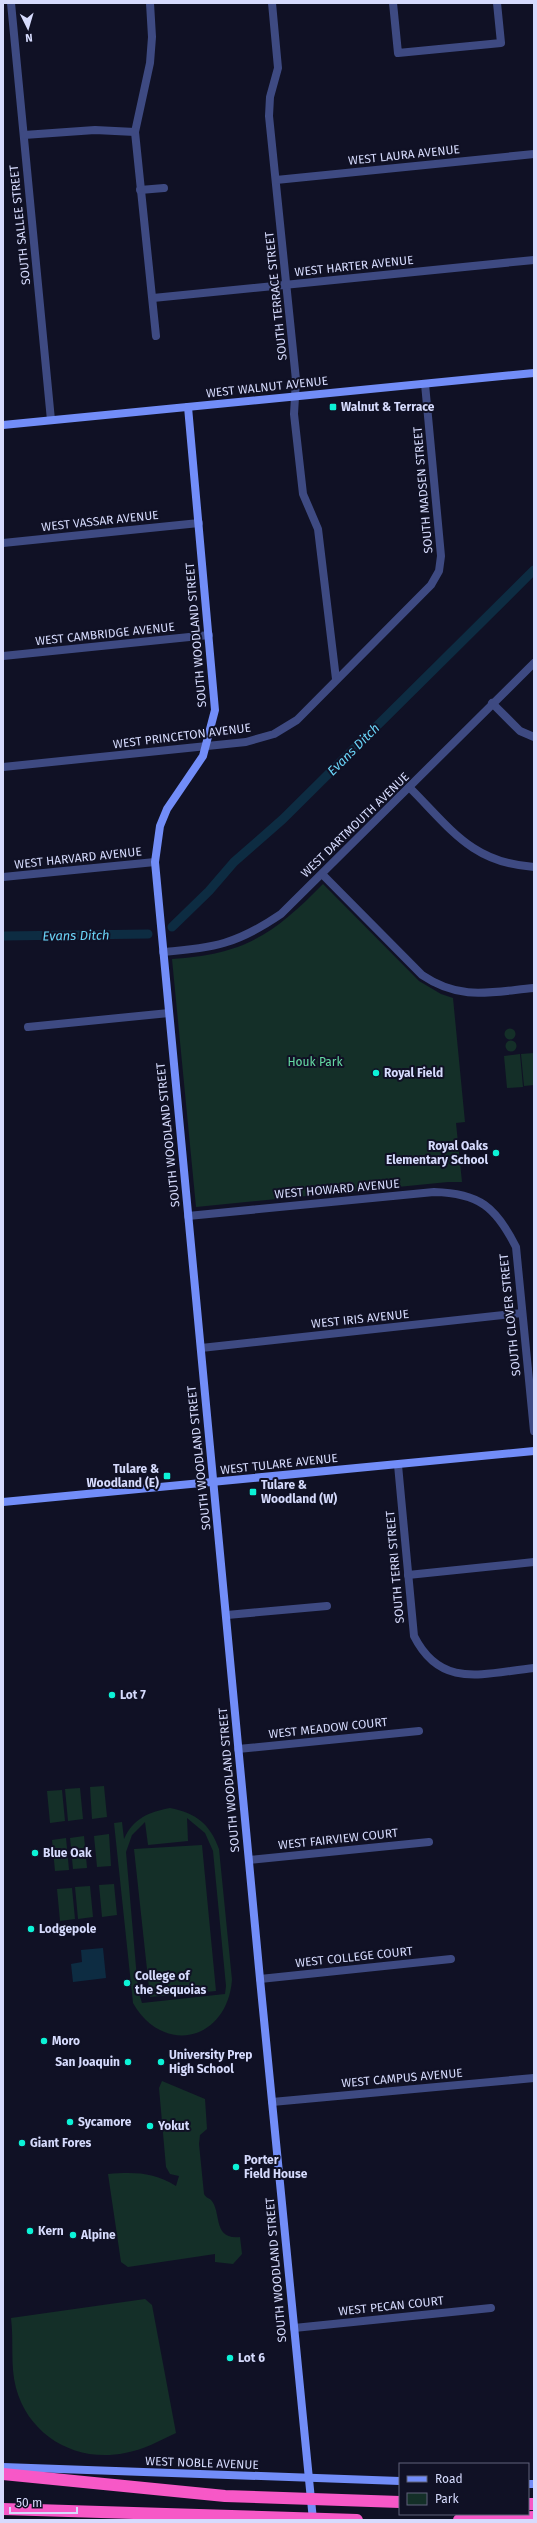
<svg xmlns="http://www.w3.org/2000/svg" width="537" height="2523" font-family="'Fira Sans',sans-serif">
	<rect width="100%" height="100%" fill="#101125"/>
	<g fill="#142f28" fill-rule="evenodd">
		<path d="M 323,884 L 419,981 L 441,994 L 453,998 L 465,1122 L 456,1123 L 462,1182 L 448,1182 L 196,1207 L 172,959 C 244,955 274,934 323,884 Z"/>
		<circle cx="510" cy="1034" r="5.5"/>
		<circle cx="511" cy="1046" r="5.5"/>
		<polygon points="534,1053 534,1085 524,1086 521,1054"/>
		<polygon points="520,1054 523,1087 507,1088 504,1056"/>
		<polygon points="104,1786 107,1817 92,1819 90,1787"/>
		<polygon points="80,1788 83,1819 68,1821 65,1789"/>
		<polygon points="62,1790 65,1821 50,1823 47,1791"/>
		<path d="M 170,1808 C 196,1813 210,1824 219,1849 L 232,1980 C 227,2041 163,2056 133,2003 L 114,1823 L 122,1822 L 124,1839 C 133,1819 148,1812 170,1808 ZM 187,1818 L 205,1833 L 213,1851 L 226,1986 L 225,1994 L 142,2003 L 138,1990 L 126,1852 L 132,1835 L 145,1822 L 148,1845 L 188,1841 Z"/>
		<polygon points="109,1834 111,1866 97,1867 94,1836"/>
		<polygon points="84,1836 87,1868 73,1869 70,1838"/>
		<polygon points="66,1838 69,1870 55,1871 52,1840"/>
		<polygon points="202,1845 216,1991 150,1997 134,1849"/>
		<polygon points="114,1884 117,1915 102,1917 99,1885"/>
		<polygon points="90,1886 93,1917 78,1919 75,1887"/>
		<polygon points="72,1888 75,1919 60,1921 57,1889"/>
		<path d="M 162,2081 L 205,2099 L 207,2129 L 200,2135 L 199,2144 L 204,2194 C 206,2198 209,2198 211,2200 C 222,2212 212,2240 240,2237 L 242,2254 L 233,2264 L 215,2262 L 215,2254 L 128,2267 L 121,2262 L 108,2174 C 134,2172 154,2172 176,2186 L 179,2176 L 170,2174 L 166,2167 L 159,2088 Z"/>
		<path d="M 145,2299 L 152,2305 L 176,2433 C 159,2441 143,2450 125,2453 C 76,2463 29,2436 16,2388 C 10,2365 14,2342 11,2318 Z"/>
	</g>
	<polygon fill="#0d2c42" points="103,1948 106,1978 73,1982 71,1964 82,1962 81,1950"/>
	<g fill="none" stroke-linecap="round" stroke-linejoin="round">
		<g stroke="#0d2c42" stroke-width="9">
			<polyline points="172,927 209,891 234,862 283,819 534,570"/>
			<polyline points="3,936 148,934"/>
		</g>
		<g stroke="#3e4a82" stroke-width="8">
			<polyline points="11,3 51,420"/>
			<polyline points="150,3 152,37 150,63 135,132 156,336"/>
			<polyline points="272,3 278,68 270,97 269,116 296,380 294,414 303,494 318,529 336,679"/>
			<polyline points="393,3 398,53 501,43 497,3"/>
			<polyline points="24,135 95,130 135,132"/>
			<polyline points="276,180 534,154"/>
			<polyline points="140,190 164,188"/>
			<polyline points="153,298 534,260"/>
			<polyline points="3,543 199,523"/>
			<polyline points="3,656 209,635"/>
			<polyline points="492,703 520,731 534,737"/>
			<polyline points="3,767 246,742 274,734 297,720 431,585 439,571 441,556 425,384"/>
			<path d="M 410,788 C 451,829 472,863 534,867"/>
			<path d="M 322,874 L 422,975 C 460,1001 491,992 534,988"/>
			<polyline points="3,877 155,862"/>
			<path d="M 163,952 C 214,948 237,944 281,914 L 534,663"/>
			<polyline points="28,1027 169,1013"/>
			<path d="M 188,1216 L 434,1192 C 479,1193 496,1207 516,1247 L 534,1431"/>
			<polyline points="201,1348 522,1313"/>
			<path d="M 398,1465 L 414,1636 C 441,1690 484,1673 534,1668"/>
			<polyline points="408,1575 534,1562"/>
			<polyline points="227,1615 327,1606"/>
			<polyline points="238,1749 419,1731"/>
			<polyline points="249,1860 429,1842"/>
			<polyline points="260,1979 451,1959"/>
			<polyline points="272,2102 534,2078"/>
			<polyline points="294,2328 491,2308"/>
		</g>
		<g stroke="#728df8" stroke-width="8">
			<polyline points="188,407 215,710 203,756 167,809 160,826 155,862 260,1979 313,2520"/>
			<polyline points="3,425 534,373"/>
			<polyline points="3,1502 534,1451"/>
			<polyline points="3,2467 400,2481"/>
			<polyline points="528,2484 534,2484"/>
		</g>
		<g stroke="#f758c7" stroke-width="12">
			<polyline points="3,2474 225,2496 400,2502"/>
			<polyline points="528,2504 534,2504"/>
			<polyline points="3,2509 357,2520"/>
			<polyline points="459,2520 534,2517"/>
		</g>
	</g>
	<g fill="#0cf3d7" stroke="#101125" stroke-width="1.5">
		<rect x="329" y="403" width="8" height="8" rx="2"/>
		<circle cx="376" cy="1073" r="4"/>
		<circle cx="496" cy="1153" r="4"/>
		<rect x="163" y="1472" width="8" height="8" rx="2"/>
		<rect x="249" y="1488" width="8" height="8" rx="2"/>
		<circle cx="112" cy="1695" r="4"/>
		<circle cx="35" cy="1853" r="4"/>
		<circle cx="31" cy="1929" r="4"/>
		<circle cx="127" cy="1983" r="4"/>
		<circle cx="44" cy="2041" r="4"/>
		<circle cx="128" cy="2062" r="4"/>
		<circle cx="161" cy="2062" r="4"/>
		<circle cx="70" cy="2122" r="4"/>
		<circle cx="150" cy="2126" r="4"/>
		<circle cx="22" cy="2143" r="4"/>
		<circle cx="236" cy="2167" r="4"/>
		<circle cx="30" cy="2231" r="4"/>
		<circle cx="73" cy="2235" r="4"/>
		<circle cx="230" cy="2358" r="4"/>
	</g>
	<g text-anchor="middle" stroke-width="4" stroke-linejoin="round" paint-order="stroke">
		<g font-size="12" fill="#d6dbfd" stroke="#101125">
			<text transform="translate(404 155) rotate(-6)" y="4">WEST LAURA AVENUE</text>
			<text transform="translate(20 225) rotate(-96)" y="4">SOUTH SALLEE STREET</text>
			<text transform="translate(354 266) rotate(-6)" y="4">WEST HARTER AVENUE</text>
			<text transform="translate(276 296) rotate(-96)" y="4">SOUTH TERRACE STREET</text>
			<text transform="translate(267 387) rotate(-6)" y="4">WEST WALNUT AVENUE</text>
			<text transform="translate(423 490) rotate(-95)" y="4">SOUTH MADSEN STREET</text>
			<text transform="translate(100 521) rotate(-6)" y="4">WEST VASSAR AVENUE</text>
			<text transform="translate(105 634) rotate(-6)" y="4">WEST CAMBRIDGE AVENUE</text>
			<text transform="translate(196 635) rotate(-95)" y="4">SOUTH WOODLAND STREET</text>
			<text transform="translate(182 736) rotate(-7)" y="4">WEST PRINCETON AVENUE</text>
			<text transform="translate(355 825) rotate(-44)" y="4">WEST DARTMOUTH AVENUE</text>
			<text transform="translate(78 858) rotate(-6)" y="4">WEST HARVARD AVENUE</text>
			<text transform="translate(168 1135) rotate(-96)" y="4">SOUTH WOODLAND STREET</text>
			<text transform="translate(337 1189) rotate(-5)" y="4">WEST HOWARD AVENUE</text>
			<text transform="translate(510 1315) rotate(-96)" y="4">SOUTH CLOVER STREET</text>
			<text transform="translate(360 1319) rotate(-6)" y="4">WEST IRIS AVENUE</text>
			<text transform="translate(199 1458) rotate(-96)" y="4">SOUTH WOODLAND STREET</text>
			<text transform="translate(279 1464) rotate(-6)" y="4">WEST TULARE AVENUE</text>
			<text transform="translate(395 1567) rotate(-95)" y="4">SOUTH TERRI STREET</text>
			<text transform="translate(328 1728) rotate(-6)" y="4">WEST MEADOW COURT</text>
			<text transform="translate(229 1780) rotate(-95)" y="4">SOUTH WOODLAND STREET</text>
			<text transform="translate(338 1839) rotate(-6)" y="4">WEST FAIRVIEW COURT</text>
			<text transform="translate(354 1957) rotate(-6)" y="4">WEST COLLEGE COURT</text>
			<text transform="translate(402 2078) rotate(-5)" y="4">WEST CAMPUS AVENUE</text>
			<text transform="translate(276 2270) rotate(-95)" y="4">SOUTH WOODLAND STREET</text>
			<text transform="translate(391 2306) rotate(-6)" y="4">WEST PECAN COURT</text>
			<text transform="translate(202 2463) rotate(2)" y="4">WEST NOBLE AVENUE</text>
		</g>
		<g font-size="12" font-weight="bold" fill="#d6dbfd" stroke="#101125" text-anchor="start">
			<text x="341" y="411">Walnut &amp; Terrace</text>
			<text x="384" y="1077">Royal Field</text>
			<text x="488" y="1150" text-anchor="end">Royal Oaks<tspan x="488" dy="14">Elementary School</tspan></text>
			<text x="159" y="1473" text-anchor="end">Tulare &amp;<tspan x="159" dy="14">Woodland (E)</tspan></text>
			<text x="261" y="1489">Tulare &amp;<tspan x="261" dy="14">Woodland (W)</tspan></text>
			<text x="120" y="1699">Lot 7</text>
			<text x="43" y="1857">Blue Oak</text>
			<text x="39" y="1933">Lodgepole</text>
			<text x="135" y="1980">College of<tspan x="135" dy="14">the Sequoias</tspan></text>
			<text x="52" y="2045">Moro</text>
			<text x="169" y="2059">University Prep<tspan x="169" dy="14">High School</tspan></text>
			<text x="120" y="2066" text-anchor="end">San Joaquin</text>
			<text x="78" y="2126">Sycamore</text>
			<text x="158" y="2130">Yokut</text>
			<text x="30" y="2147">Giant Fores</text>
			<text x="244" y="2164">Porter<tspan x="244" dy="14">Field House</tspan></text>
			<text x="38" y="2235">Kern</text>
			<text x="81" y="2239">Alpine</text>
			<text x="238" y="2362">Lot 6</text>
		</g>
		<g font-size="12" fill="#65daa3" stroke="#101125">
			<text x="315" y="1066">Houk Park</text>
		</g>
		<g font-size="13" font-style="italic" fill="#6ad5f8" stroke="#101125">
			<text transform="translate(353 749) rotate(-45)" y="5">Evans Ditch</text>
			<text transform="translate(76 935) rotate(-1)" y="5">Evans Ditch</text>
		</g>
	</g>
	<rect width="537" height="2523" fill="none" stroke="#d6dbfd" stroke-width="8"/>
	<rect x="399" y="2463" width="130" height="52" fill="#101125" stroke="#5f627b"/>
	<rect x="407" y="2476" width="20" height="6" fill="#728df8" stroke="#5f627b"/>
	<text x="435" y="2483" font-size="12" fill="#d6dbfd">Road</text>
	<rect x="407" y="2493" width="20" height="12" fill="#142f28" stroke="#5f627b"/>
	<text x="435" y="2503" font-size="12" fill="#d6dbfd">Park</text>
	<g transform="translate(28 28) rotate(175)" stroke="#101125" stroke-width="3" paint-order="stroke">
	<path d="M0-3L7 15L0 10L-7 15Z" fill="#d6dbfd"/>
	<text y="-6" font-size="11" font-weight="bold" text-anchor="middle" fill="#d6dbfd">N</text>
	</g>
	<path d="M10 2507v6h67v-6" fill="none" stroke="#d6dbfd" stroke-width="2"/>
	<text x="16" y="2507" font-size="12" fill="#d6dbfd" stroke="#101125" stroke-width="3" paint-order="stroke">50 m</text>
</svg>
